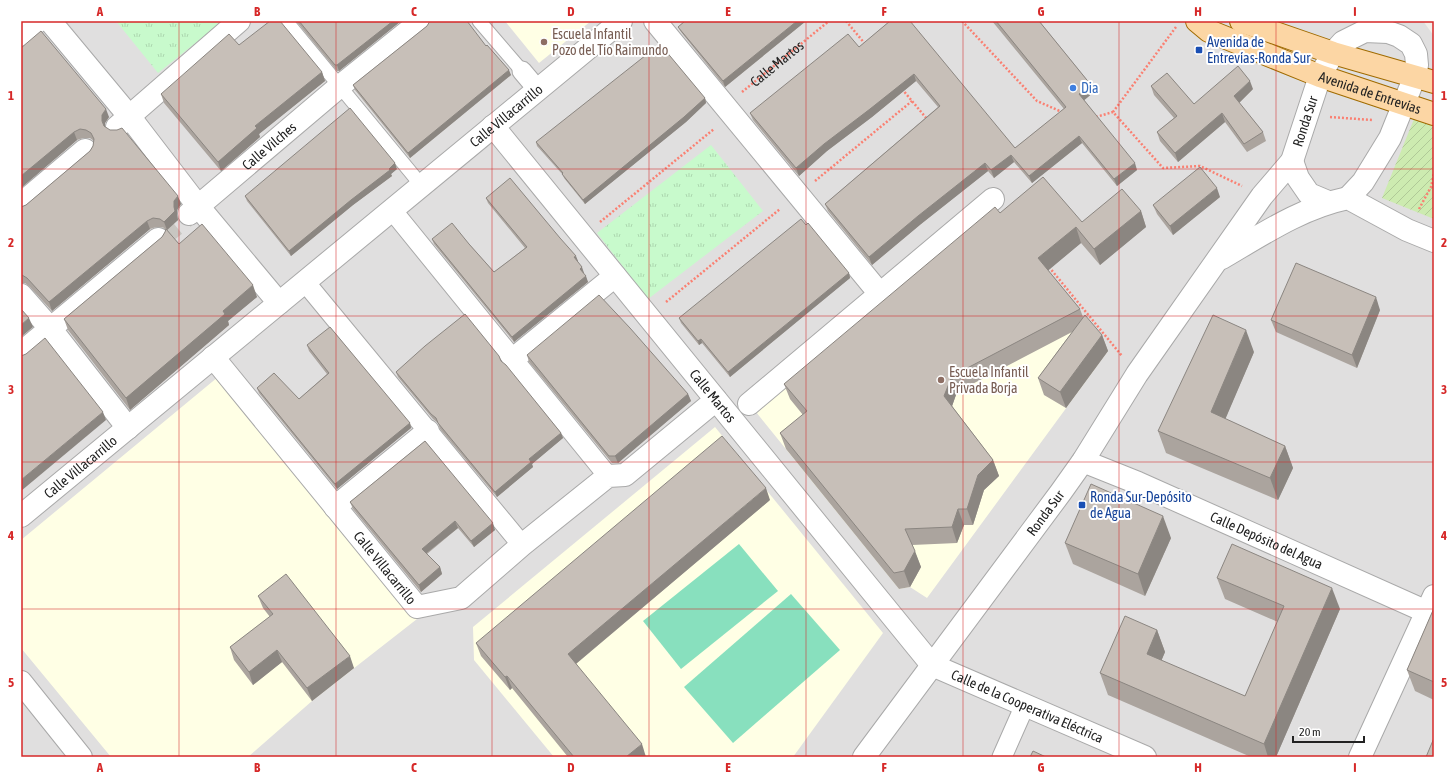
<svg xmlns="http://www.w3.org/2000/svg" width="1455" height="778" font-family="'Asap Condensed',sans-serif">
	<defs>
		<pattern id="park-tufts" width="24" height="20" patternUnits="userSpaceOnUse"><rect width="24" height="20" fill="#c8facc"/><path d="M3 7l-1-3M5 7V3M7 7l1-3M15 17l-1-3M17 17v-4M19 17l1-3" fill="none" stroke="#acd6af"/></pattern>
		<pattern id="garden-furrows" width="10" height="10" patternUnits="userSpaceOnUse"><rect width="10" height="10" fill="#cdebb0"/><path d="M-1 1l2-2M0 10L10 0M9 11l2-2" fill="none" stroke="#b0c997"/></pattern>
	</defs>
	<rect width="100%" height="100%" fill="#f2efe9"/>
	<polygon fill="#e0dfdf" points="21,21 1423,21 1434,36 1434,757 21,757"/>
	<g fill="#ffffe5">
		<polygon points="505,21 591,21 539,63"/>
		<polygon points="996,216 1108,351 927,598 910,587 899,589 756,412"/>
		<polygon points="218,377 417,619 312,701 248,757 111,757 21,648 21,540"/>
		<polygon points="715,427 883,633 793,757 554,757 474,660 473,627"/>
	</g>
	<g fill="url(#park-tufts)">
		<polygon points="116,21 223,21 158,73"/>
		<polygon points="711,145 763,211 648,299 597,233"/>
	</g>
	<polygon fill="url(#garden-furrows)" points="1414,119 1434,126 1434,219 1382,198"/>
	<g fill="#88e0be">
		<polygon points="739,544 778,591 681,669 643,621"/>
		<polygon points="791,594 840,650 733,743 684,687"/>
	</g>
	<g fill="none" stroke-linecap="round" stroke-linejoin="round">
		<polyline stroke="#c8c6c1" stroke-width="22" stroke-dasharray="22 11" stroke-linecap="butt" points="158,239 189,214"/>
		<g stroke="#a9a9a9" stroke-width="15">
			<g id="service">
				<polyline points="286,21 422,186"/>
				<polyline points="479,21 522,71"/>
			</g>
		</g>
		<g stroke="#a9a9a9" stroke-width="21">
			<g id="pedestrian">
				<polyline points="522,71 538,90"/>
				<polyline points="392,210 608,476"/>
				<polyline points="305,282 522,545"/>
				<polyline points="1002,757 1025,705"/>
			</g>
		</g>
		<g stroke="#a9a9a9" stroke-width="24">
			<g id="minor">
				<polyline points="50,21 129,116 198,206 279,303"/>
				<polyline points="655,21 880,294"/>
				<polyline points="21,35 38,21"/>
				<path id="s2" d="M 493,126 L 932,665 L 1145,757"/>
				<polyline points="117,127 239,21"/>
				<polyline points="1292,161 1298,178 1309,194 1328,202"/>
				<polyline points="21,204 85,150"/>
				<path id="s3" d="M 189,214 L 340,86 L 421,21"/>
				<path d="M 1222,258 C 1263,234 1301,208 1348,198 L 1407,230 L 1434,241"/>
				<polyline points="21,295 50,328 128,428"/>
				<polyline points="21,353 158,239"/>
				<path id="s4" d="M 213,357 L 417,607 L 461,598 L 522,545 L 608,476 L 625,475 L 716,400"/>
				<polyline points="513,359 615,276"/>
				<polyline points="749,404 993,199"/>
				<path id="s5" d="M 1083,461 L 1138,483 L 1427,612"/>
				<polyline points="335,507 428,431"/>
				<path id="s6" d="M 21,516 L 621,21"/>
				<polyline points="21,682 81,757"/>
				<path id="s7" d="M 864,757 L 1061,492 L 1083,461 L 1137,374 L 1262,196 L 1292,161 L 1320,76 L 1333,53 L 1343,42 L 1365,31 L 1388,32 L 1399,36 L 1411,44 L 1416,54 L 1417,65 L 1415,76 L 1390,138 L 1363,182 L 1348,198"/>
				<polyline points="1360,757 1434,596"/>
			</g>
		</g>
		<g stroke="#a06b00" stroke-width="24">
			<g id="primary">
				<path id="s8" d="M 1197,21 L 1209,31 L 1320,76 L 1434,114"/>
				<polyline points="1241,21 1333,53 1434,82"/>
			</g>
		</g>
		<g stroke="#fa8072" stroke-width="2.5" stroke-dasharray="2 2" stroke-linecap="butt">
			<polyline points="846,21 866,45"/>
			<polyline points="962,21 1037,101 1062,112"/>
			<polyline points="1176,27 1113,112 1163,168 1200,166 1242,186"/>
			<polyline points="902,89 927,119"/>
			<path id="s1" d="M 742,92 L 829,21"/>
			<polyline points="1096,117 1113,112"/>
			<polyline points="1330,117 1372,120"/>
			<polyline points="815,181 912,101"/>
			<polyline points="1419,209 1431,187 1434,173"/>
			<polyline points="600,222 714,129"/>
			<polyline points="1049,267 1122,356"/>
			<polyline points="666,302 780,209"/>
		</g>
		<use href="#service" stroke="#fff" stroke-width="13"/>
		<use href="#pedestrian" stroke="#fff" stroke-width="19"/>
		<use href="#minor" stroke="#fff" stroke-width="22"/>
		<use href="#primary" stroke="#fcd6a4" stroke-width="22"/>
	</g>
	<g fill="#aba49e">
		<polygon points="296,21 401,21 339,71 337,71"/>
		<polygon points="685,21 806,21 725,87 681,32 678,27"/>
		<polygon points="890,21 1015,148 1064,109 992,21 1039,21 1091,85 1094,92 1084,100 1137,170 1117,186 1082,143 1032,183 1014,162 994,178 988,171 921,224 872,265 828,211 825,204 938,107 916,81 872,117 827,151 799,176 753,120 750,113 859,47"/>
		<polygon points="427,26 486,46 511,75 410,158 355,90 353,85"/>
		<polygon points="239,45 322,72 325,81 259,134 260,137 221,171 164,103 161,94"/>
		<polygon points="21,48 109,117 105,123 105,127 181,204 177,210 177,215 178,220 167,230 179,244 257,297 228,321 229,325 130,410 68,330 64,319 162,237 165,232 166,230 163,227 156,227 150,229 52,311 30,287 25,283 21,283 21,207 26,205 90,151 93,146 94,141 90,138 83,138 77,140 21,188"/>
		<polygon points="1151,86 1194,104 1253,89 1239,103 1263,132 1266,141 1247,152 1225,122 1178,162 1160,141 1157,132 1174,118 1154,95"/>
		<polygon points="705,98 706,103 686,122 585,204 564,178 563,175 537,146 536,142"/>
		<polygon points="397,169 391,174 392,176 353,205 291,256 247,201 245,196"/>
		<polygon points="1220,197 1173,235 1157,214 1153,205"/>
		<polygon points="486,198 578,261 577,262 584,273 583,273 588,282 514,342 434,244 432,239 469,244 494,272 510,260 525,248 488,203"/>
		<polygon points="1141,211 1146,227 1100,265 1081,243 1048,270 1080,309 1083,317 1102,335 1108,351 1066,408 1044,395 1038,378 1072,332 957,392 952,406 993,460 999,476 984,490 973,525 964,525 957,543 912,545 921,567 910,587 899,589 786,449 780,433 803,415 790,399 784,384 1000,213 1082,222"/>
		<polygon points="849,273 850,278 730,377 702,343 699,345 681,323 679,318"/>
		<polygon points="1380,310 1357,368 1276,332 1271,320"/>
		<polygon points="307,345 410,423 411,428 337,489 259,393 257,388 299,399 327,374 309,351"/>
		<polygon points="1254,352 1225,419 1285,446 1293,468 1278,500 1166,453 1158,431"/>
		<polygon points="527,355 688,394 691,401 618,463 612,463 529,362"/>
		<polygon points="501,361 561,433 563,438 532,464 533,467 497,497 440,429 438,423 433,419 398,377 396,372"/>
		<polygon points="425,441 495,530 474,547 458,528 427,554 440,567 442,574 421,592 353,509 350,502"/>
		<polygon points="770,500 576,664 646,757 568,757 512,688 510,690 481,656 476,643"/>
		<polygon points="1171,538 1145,596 1073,564 1065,543"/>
		<polygon points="1217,578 1340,609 1276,757 1251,757 1108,695 1100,673 1157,630 1165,652 1161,661 1245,696 1278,622 1225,599"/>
		<polygon points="258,596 354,668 312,701 282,662 253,685 234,660 230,647 270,617 263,608"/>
		<polygon points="1434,608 1434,700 1415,691 1407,670"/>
	</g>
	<g fill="#8b8681">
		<polygon points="393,21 401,21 339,71 337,65"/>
		<polygon points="797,21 806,21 725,87 723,81"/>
		<polygon points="509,70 511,75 410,158 408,153"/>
		<polygon points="322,72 325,81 259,134 260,137 221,171 218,162 255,126"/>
		<polygon points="914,74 916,81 872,117 827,151 799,176 796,168 824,144"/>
		<polygon points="1250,81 1253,89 1237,105 1234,96"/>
		<polygon points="1091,85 1094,92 1082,102 1079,94"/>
		<polygon points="705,98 706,103 686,122 585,204 583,200"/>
		<polygon points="106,109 109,117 105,123 105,130 102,121 102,115"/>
		<polygon points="1222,113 1225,122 1178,162 1175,153"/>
		<polygon points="74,132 77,140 21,188 21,176"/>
		<polygon points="1079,136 1082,143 1032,183 1029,176"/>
		<polygon points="1011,155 1014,162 994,178 991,170"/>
		<polygon points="395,163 397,169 391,174 392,176 353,205 291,256 289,251"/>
		<polygon points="985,163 988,171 921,224 872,265 869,257 918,216"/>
		<polygon points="1135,163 1137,170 1117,186 1114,179"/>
		<polygon points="1217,188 1220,197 1173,235 1170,226"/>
		<polygon points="178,196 181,204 177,210 177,215 178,220 167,230 164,222 174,207 174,201"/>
		<polygon points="1141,211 1146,227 1100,265 1094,249"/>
		<polygon points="147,221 150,229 52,311 49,302"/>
		<polygon points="1076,227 1081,243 1044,274 1038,258"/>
		<polygon points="576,256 578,261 576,263 574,257"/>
		<polygon points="582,267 584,273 582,275 580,269"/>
		<polygon points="849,273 850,278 730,377 728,372"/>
		<polygon points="586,276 588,282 514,342 512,337"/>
		<polygon points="253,285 257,297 228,321 229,325 130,410 126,398 223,311"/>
		<polygon points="1376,297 1380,310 1357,368 1352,355"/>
		<polygon points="29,318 33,327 21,337 21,325"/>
		<polygon points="1246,330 1254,352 1219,434 1211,412"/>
		<polygon points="1102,335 1108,351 1066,408 1060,392"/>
		<polygon points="701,339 702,343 699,345 698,341"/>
		<polygon points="952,376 957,392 950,412 944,396"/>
		<polygon points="688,394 691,401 618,463 615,456"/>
		<polygon points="103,412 106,420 21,491 21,480"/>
		<polygon points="410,423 411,428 337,489 335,484"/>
		<polygon points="561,433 563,438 532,464 533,467 497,497 495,492 529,459"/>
		<polygon points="1285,446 1293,468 1278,500 1270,478"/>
		<polygon points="993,460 999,476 984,490 973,525 967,509 978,475"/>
		<polygon points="766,488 770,500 572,667 568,654"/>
		<polygon points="958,509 964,525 957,543 952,527"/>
		<polygon points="1163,516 1171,538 1145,596 1138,574"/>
		<polygon points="455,521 458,528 424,555 422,549"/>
		<polygon points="493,523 495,530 474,547 471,541"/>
		<polygon points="915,551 921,567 910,587 904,571"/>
		<polygon points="440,567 442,574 421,592 419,585"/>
		<polygon points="1332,588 1340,609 1276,757 1268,757 1264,744"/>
		<polygon points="1157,630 1165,652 1155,676 1147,654"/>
		<polygon points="277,650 282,662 253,685 249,672"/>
		<polygon points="350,656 354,668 312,701 307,688"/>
		<polygon points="507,676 512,688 510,690 505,677"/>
		<polygon points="642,744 646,757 626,757"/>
	</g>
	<g fill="#c7bfb8" stroke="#8b8681">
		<polygon points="270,21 280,21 322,72 255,126 257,128 218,162 161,94 229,34 239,45"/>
		<polygon points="299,21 393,21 337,65 335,65"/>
		<polygon points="430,21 467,21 486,46 487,45 509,70 408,153 353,85 427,26"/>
		<polygon points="685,21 797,21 723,81 678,27"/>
		<polygon points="890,21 910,21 1015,148 1066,107 996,21 1039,21 1091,85 1079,94 1135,163 1114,179 1079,136 1029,176 1011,155 991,170 985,163 918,216 869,257 825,204 940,106 914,74 870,109 824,144 796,168 750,113 848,34 859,47"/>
		<polygon points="41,31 106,109 102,115 102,121 104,126 110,130 117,130 122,128 178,196 174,201 174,207 175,211 164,222 160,219 153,218 147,221 49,302 27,278 22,275 21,275 21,207 26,205 90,151 93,146 94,139 91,133 86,130 80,129 74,132 21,176 21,48"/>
		<polygon points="660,44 705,98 684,117 583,200 562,174 563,173 536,142"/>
		<polygon points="1238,66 1250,81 1234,96 1263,132 1244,144 1222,113 1175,153 1157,132 1177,116 1151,86 1167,73 1194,104"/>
		<polygon points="350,108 395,163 389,169 390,170 351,200 289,251 245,196"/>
		<polygon points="1200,167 1217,188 1170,226 1153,205"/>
		<polygon points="1043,177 1082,222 1122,189 1141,211 1094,249 1076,227 1038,258 1080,309 952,376 944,396 993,460 978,475 967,509 958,509 952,527 905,529 915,551 904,571 894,573 780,433 807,411 784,384 995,207 1000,213"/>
		<polygon points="510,178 560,238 576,256 574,257 582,267 580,269 586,276 512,337 432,239 452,223 469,244 494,272 510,260 527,247 486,198"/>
		<polygon points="801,219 806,225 808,223 849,273 728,372 701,339 698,341 679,318"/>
		<polygon points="202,224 253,285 223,311 225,314 126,398 64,319 162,237 165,232 166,229 179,244"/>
		<polygon points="1296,263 1376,297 1352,355 1271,320"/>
		<polygon points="599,295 630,328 688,394 615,456 609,456 527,355"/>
		<polygon points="21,309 29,318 21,325"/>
		<polygon points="465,314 499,356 501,361 506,365 561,433 529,459 531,462 495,492 438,423 436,418 431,414 396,372 425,346"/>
		<polygon points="1085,315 1102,335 1060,392 1038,378"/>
		<polygon points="1213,315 1246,330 1211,412 1285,446 1270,478 1158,431"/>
		<polygon points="330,327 410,423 335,484 257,388 274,373 299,399 329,373 307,345"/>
		<polygon points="45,338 103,412 21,480 21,356 26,354"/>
		<polygon points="722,436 766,488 568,654 642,744 626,757 574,757 507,676 505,677 476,643"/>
		<polygon points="425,441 493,523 471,541 455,521 422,549 440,567 419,585 350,502"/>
		<polygon points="1091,484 1163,516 1138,574 1065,543"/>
		<polygon points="1232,544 1332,588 1264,744 1100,673 1125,616 1157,630 1147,654 1245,696 1284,606 1217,578"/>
		<polygon points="286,574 350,656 307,688 277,650 249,672 230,647 273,614 258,596"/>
		<polygon points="1434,608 1434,682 1407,670"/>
		<polygon points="1434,738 1434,757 1426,757"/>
		<polygon points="1033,751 1046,757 1030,757"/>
	</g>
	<path fill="none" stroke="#d62828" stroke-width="1" stroke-opacity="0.55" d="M 179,21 L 179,757M 336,21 L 336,757M 492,21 L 492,757M 649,21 L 649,757M 806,21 L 806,757M 963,21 L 963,757M 1119,21 L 1119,757M 1276,21 L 1276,757M 21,169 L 1434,169M 21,316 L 1434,316M 21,462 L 1434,462M 21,609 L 1434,609"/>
	<g fill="#8d6e63" stroke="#fff" stroke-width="1.5">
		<circle cx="544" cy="42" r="4"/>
		<circle cx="941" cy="380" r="4"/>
	</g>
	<g fill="#1a4fb4" stroke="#fff" stroke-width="1.5">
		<rect x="1195" y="46" width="8" height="8" rx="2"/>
		<rect x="1078" y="501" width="8" height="8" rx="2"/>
	</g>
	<circle fill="#3f7fe0" stroke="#fff" stroke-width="1.5" cx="1073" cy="88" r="4"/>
	<g text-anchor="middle" stroke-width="4" stroke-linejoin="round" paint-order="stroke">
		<g font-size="14" fill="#785e54" stroke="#fff" text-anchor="start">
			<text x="552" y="39">Escuela Infantil<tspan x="552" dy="16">Pozo del Tío Raimundo</tspan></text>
			<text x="949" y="377">Escuela Infantil<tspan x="949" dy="16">Privada Borja</tspan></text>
		</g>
		<g font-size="14" fill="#164399" stroke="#fff" text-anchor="start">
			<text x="1207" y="47">Avenida de<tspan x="1207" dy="16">Entrevías-Ronda Sur</tspan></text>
			<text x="1090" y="502">Ronda Sur-Depósito<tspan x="1090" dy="16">de Agua</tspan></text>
		</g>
		<g font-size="14" fill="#222" stroke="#fff">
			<text dy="5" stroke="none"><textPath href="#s1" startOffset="45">Calle Martos</textPath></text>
			<text dy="5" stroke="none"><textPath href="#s8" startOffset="188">Avenida de Entrevías</textPath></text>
			<text dy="5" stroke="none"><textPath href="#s6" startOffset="629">Calle Villacarrillo</textPath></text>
			<text dy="5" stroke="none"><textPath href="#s7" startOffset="776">Ronda Sur</textPath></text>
			<text dy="5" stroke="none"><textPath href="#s3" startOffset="105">Calle Vilches</textPath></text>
			<text dy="5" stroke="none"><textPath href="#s2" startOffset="348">Calle Martos</textPath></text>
			<text dy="5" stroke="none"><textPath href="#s6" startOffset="77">Calle Villacarrillo</textPath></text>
			<text dy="5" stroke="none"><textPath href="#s7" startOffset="304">Ronda Sur</textPath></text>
			<text dy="5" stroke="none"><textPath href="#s5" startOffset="200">Calle Depósito del Agua</textPath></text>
			<text dy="5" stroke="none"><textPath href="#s4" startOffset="272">Calle Villacarrillo</textPath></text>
			<text dy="5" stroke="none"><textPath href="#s2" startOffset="799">Calle de la Cooperativa Eléctrica</textPath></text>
		</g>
		<g font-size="14" fill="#366cbe" stroke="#fff" text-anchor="start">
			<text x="1081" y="93">Dia</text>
		</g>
	</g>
	<rect width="1455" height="778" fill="none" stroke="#ffffff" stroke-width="44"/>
	<path d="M1293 736v6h71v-6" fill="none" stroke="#222222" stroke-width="2"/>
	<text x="1299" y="736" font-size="12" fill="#222222" stroke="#ffffff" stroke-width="3" paint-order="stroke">20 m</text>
	<rect x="22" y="22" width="1411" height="734" fill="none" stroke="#d62828" stroke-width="1.5"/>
	<g font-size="13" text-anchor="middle" font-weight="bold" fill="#d62828">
		<text x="100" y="16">A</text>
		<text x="257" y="16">B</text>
		<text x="414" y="16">C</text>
		<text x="571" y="16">D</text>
		<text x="728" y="16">E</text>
		<text x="884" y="16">F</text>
		<text x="1041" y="16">G</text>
		<text x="1198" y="16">H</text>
		<text x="1355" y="16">I</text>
		<text x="11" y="100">1</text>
		<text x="1444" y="100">1</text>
		<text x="11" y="247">2</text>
		<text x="1444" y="247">2</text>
		<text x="11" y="394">3</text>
		<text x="1444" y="394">3</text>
		<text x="11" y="540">4</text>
		<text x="1444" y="540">4</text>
		<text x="11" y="687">5</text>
		<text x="1444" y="687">5</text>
		<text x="100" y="772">A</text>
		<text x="257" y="772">B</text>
		<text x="414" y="772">C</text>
		<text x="571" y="772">D</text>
		<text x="728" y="772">E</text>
		<text x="884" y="772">F</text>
		<text x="1041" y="772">G</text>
		<text x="1198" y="772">H</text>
		<text x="1355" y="772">I</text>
	</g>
</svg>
